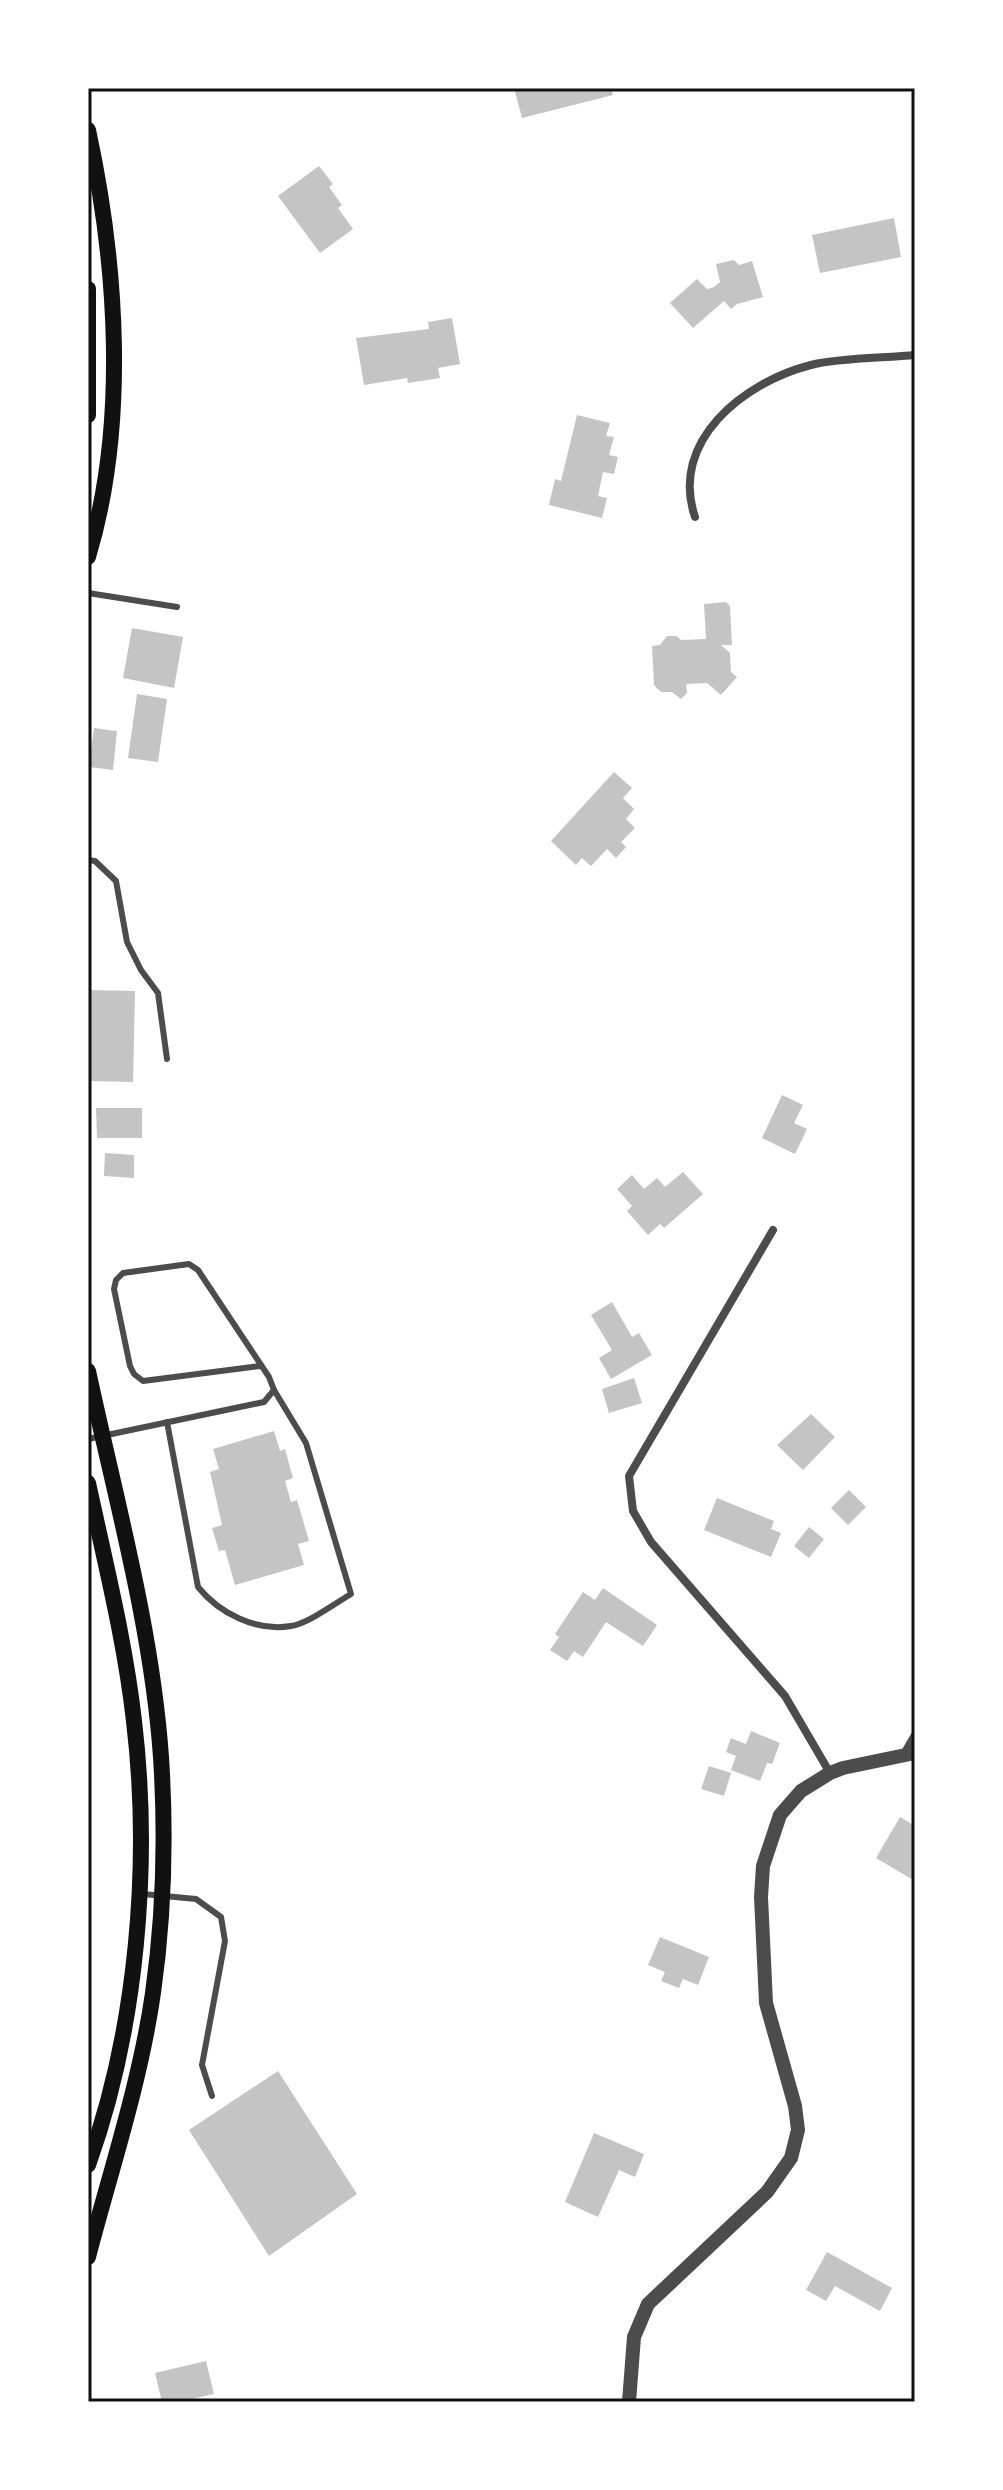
<svg xmlns="http://www.w3.org/2000/svg" width="1003" height="2490" font-family="'Space Grotesk',sans-serif">
	<rect width="100%" height="100%" fill="#fff"/>
	<g fill="#c4c4c4">
		<polygon points="514,88 611,88 613,95 522,118"/>
		<polygon points="319,166 333,184 329,187 342,205 338,208 353,229 320,253 278,196"/>
		<polygon points="894,218 901,257 820,273 812,235"/>
		<polygon points="734,260 739,265 752,261 763,297 737,304 731,309 724,301 693,328 670,303 697,279 707,289 714,287 720,282 716,264"/>
		<polygon points="452,318 460,364 438,368 440,378 408,383 407,378 364,385 356,338 429,329 428,322"/>
		<polygon points="577,415 610,423 606,436 614,437 609,455 618,457 614,474 603,472 598,496 607,498 602,518 549,505 555,479 561,481"/>
		<polygon points="726,602 730,606 732,645 721,645 730,653 731,672 737,677 721,695 707,683 686,684 687,693 681,699 672,692 661,692 654,685 652,646 660,645 667,636 677,636 681,640 706,639 704,604"/>
		<polygon points="132,628 183,637 174,688 123,678"/>
		<polygon points="137,694 167,699 158,762 128,758"/>
		<polygon points="94,728 117,731 113,770 89,767"/>
		<polygon points="614,772 632,788 623,798 634,809 626,819 635,828 621,842 626,847 616,858 607,849 591,866 582,858 576,865 551,841"/>
		<polygon points="88,990 135,991 133,1082 88,1081"/>
		<polygon points="782,1095 803,1105 794,1123 807,1129 795,1154 762,1138"/>
		<polygon points="96,1108 142,1108 142,1138 97,1138"/>
		<polygon points="105,1153 134,1155 134,1178 104,1176"/>
		<polygon points="683,1172 703,1194 664,1228 660,1224 648,1235 627,1211 632,1206 617,1189 632,1175 644,1189 657,1178 665,1187"/>
		<polygon points="612,1302 632,1337 639,1333 652,1355 611,1379 599,1358 612,1350 591,1315"/>
		<polygon points="634,1378 642,1403 609,1413 602,1389"/>
		<polygon points="811,1414 835,1437 803,1470 777,1445"/>
		<polygon points="274,1431 280,1451 285,1449 293,1478 285,1481 291,1502 297,1500 309,1541 298,1544 304,1565 235,1585 225,1550 219,1551 212,1528 222,1525 210,1472 219,1469 213,1449"/>
		<polygon points="849,1490 866,1507 848,1525 831,1508"/>
		<polygon points="717,1498 774,1521 771,1529 781,1533 771,1557 704,1530"/>
		<polygon points="809,1527 824,1539 809,1558 794,1546"/>
		<polygon points="603,1588 657,1625 643,1646 606,1622 583,1657 574,1651 567,1661 550,1650 559,1637 555,1634 583,1592 595,1600"/>
		<polygon points="751,1731 780,1743 772,1764 767,1763 760,1781 731,1770 736,1756 726,1752 731,1738 746,1744"/>
		<polygon points="709,1766 731,1773 724,1796 701,1789"/>
		<polygon points="900,1817 915,1826 915,1881 876,1858"/>
		<polygon points="660,1937 709,1957 698,1985 683,1979 679,1988 661,1981 665,1972 648,1965"/>
		<polygon points="278,2071 357,2194 269,2256 189,2130"/>
		<polygon points="594,2133 644,2154 635,2177 619,2170 598,2217 565,2202"/>
		<polygon points="827,2252 892,2288 880,2311 835,2286 826,2301 806,2290"/>
		<polygon points="206,2361 214,2394 178,2402 162,2402 155,2373"/>
	</g>
	<g fill="none" stroke-linecap="round" stroke-linejoin="round">
		<g stroke="#4c4c4c" stroke-width="6">
			<polyline points="88,593 177,607"/>
			<polyline points="88,860 95,861 116,881 127,942 141,970 158,993 167,1059"/>
			<path d="M 167,1422 L 198,1587 C 219,1613 256,1632 291,1626 C 307,1624 336,1603 351,1594 L 306,1443 L 274,1390"/>
			<polyline points="88,1439 264,1402 274,1390 269,1377 198,1270 189,1264 123,1273 116,1280 114,1289 130,1366 134,1374 143,1381 260,1366"/>
			<polyline points="143,1894 196,1899 221,1917 225,1941 202,2065 212,2096"/>
		</g>
		<g stroke="#4c4c4c" stroke-width="8">
			<path d="M 695,517 C 669,441 744,382 811,365 C 838,358 885,358 915,355"/>
			<polyline points="773,1230 629,1476 633,1511 651,1542 785,1696 830,1773"/>
			<polyline points="904,1754 915,1735"/>
		</g>
		<polyline stroke="#4c4c4c" stroke-width="14" points="629,2402 634,2337 648,2304 767,2192 791,2158 798,2130 795,2106 766,2003 761,1897 763,1866 780,1815 801,1791 830,1773 843,1768 915,1753"/>
		<g stroke="#111" stroke-width="16">
			<path d="M 88,130 C 117,264 128,424 88,557"/>
			<polyline points="88,289 88,415"/>
			<path d="M 88,1371 C 115,1497 152,1628 161,1757 C 166,1835 164,1915 153,1993 C 140,2083 111,2169 88,2257"/>
			<path d="M 88,1483 C 105,1562 125,1641 134,1721 C 151,1864 137,2029 88,2165"/>
		</g>
	</g>
	<rect width="1003" height="2490" fill="none" stroke="#ffffff" stroke-width="180"/>
	<rect x="90" y="90" width="823" height="2310" fill="none" stroke="#111" stroke-width="3"/>
</svg>
